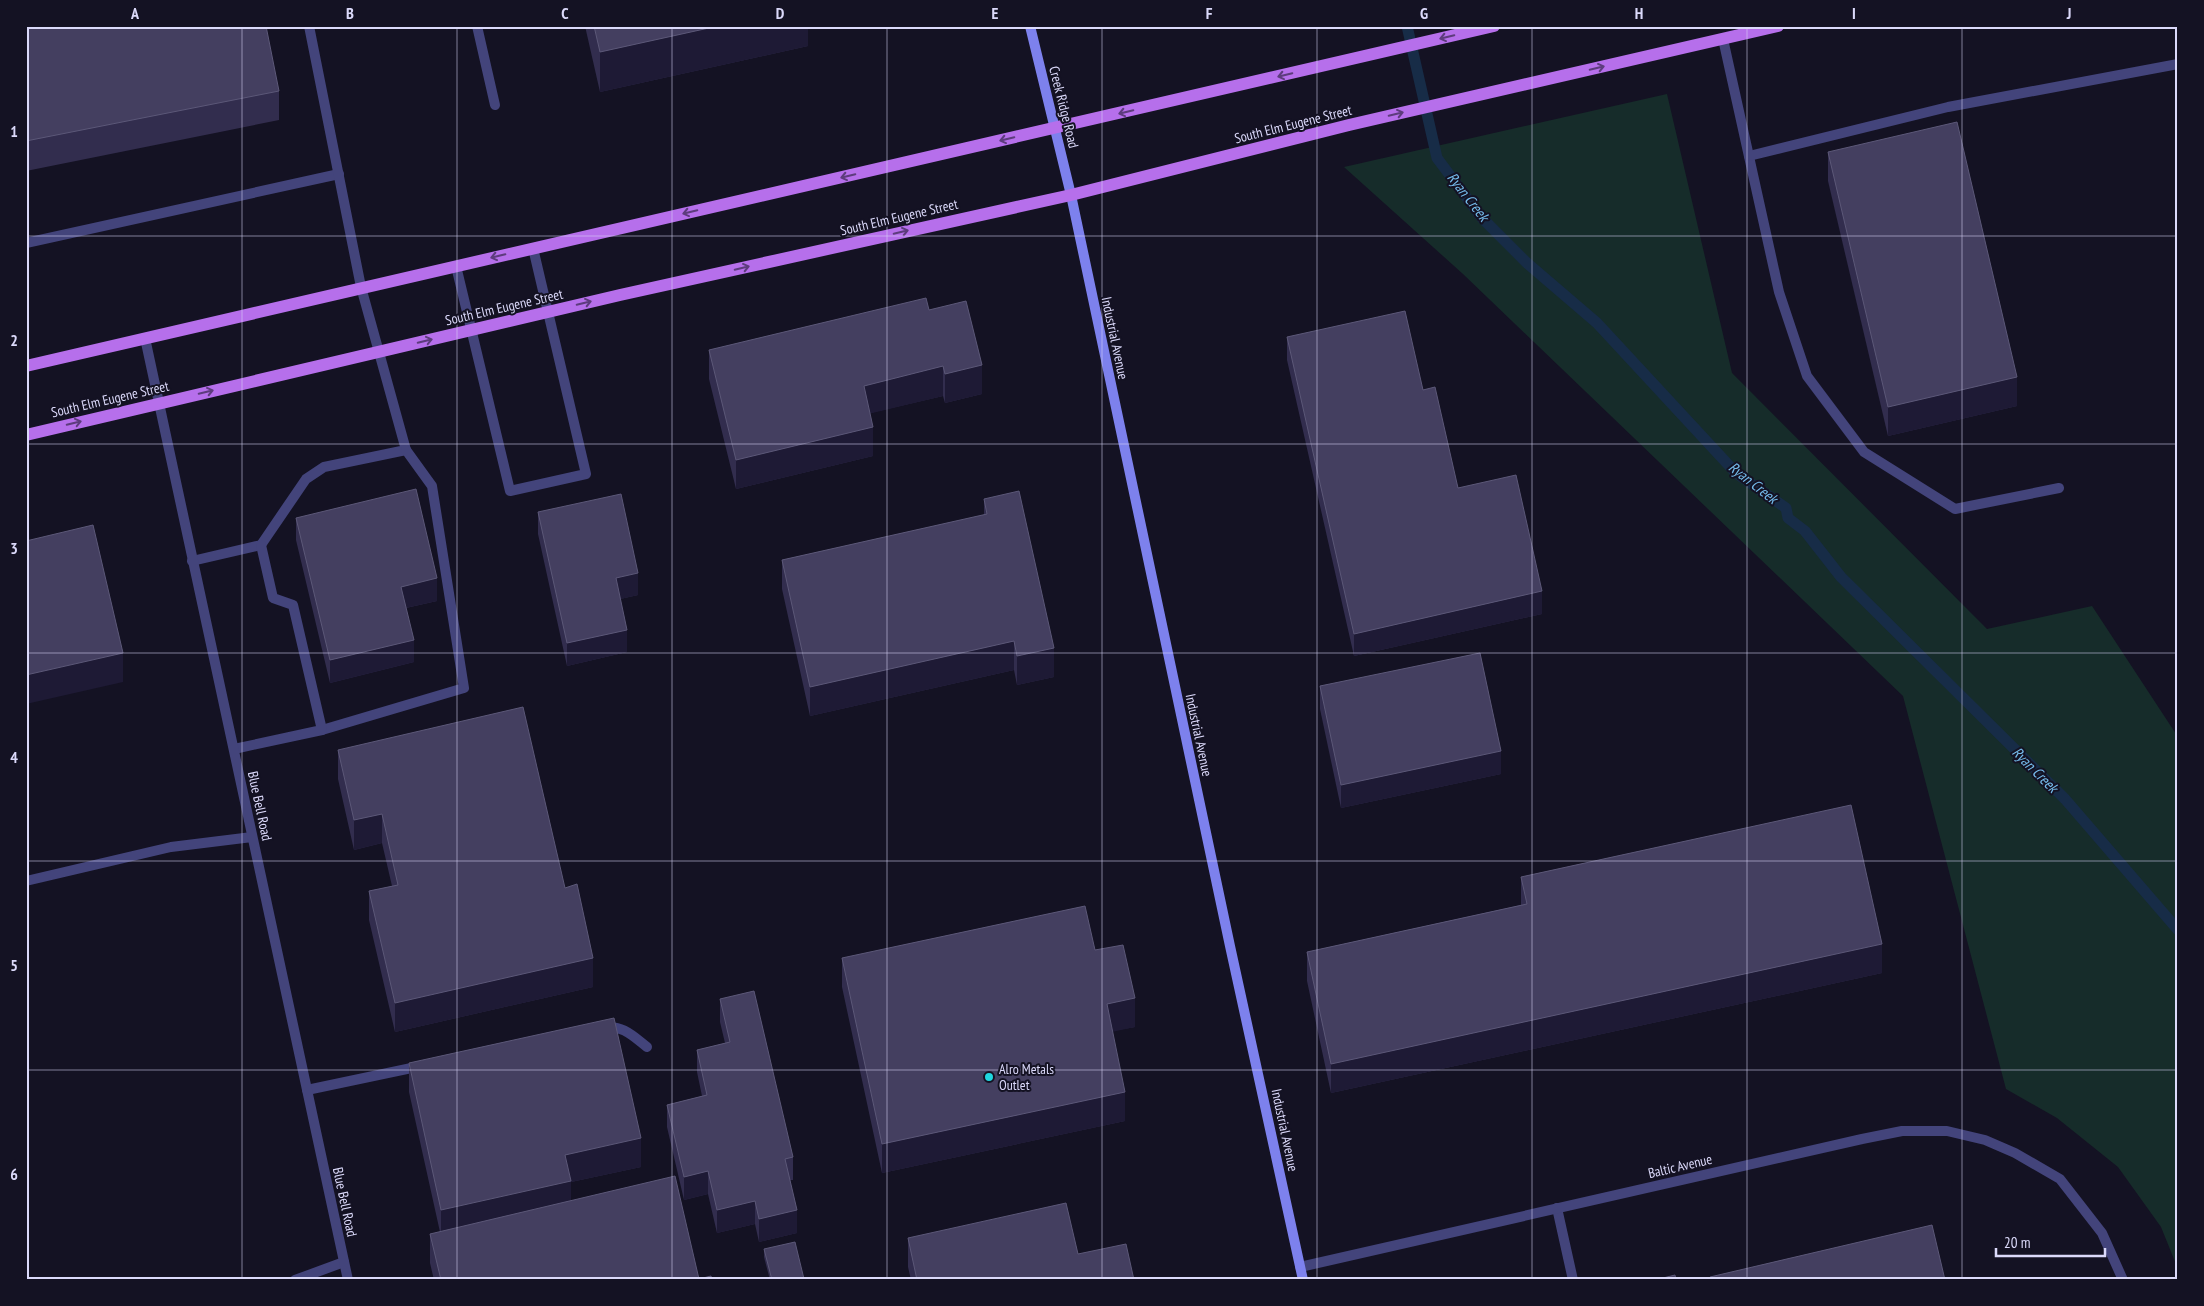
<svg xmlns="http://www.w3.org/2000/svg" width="2204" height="1306" font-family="'PT Sans Narrow',sans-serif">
	<rect width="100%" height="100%" fill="#141223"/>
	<polygon fill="#162c2a" points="1667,94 1732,373 1987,629 2092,606 2178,737 2178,1269 2161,1227 2118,1167 2057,1118 2006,1089 1903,696 1463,274 1344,167"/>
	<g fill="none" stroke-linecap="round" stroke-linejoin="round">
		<polyline stroke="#172c47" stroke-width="11" points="1407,26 1437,158 1482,218 1527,263 1597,323 1736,473 1786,508 1788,518 1805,531 1841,577 2065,799 2178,930"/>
		<g stroke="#43447b" stroke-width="10">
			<polyline points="477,26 495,105"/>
			<polyline points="1723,39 1779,292 1807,376 1864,452 1955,509 2059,488"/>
			<polyline points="1749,156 1948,107 2178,64"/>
			<polyline points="26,243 339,174"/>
			<polyline points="456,266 510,491 586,474 533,248"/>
			<polyline points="192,561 261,545 306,479 324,467 406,450 361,287 309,26"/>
			<polyline points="322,730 464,688 432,486 406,450"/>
			<polyline points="234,749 322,730 293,605 273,598 261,545"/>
			<polyline points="26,881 171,847 252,837"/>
			<path d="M 604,1028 C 622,1024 634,1037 647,1047"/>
			<polyline points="307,1090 421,1066"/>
			<polyline points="1557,1208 1573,1280"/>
			<polyline points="295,1280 344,1262"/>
		</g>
		<g stroke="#43447b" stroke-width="10">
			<polyline points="145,338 348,1280"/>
			<polyline points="1300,1267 1862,1139 1902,1131 1947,1131 1985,1140 2015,1153 2060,1179 2102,1233 2123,1280"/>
		</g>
		<polyline stroke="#7d81ed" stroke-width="10" points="1030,26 1071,195 1230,946 1303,1280"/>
		<g stroke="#b66feb" stroke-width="12">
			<polyline points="26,366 1494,26"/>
			<polyline points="26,435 620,295 1071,195 1349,125 1778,26"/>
		</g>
	</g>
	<g fill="#322d4e">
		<polygon points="26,26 279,91 279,120 26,171"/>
		<polygon points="585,26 808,26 808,46 600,92"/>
		<polygon points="1828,152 2017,406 1888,436 1828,181"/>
		<polygon points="929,310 982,394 945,403 943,396 870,413 873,456 736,489 709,379 709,350"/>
		<polygon points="1287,337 1423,390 1458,488 1542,614 1354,656 1287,360"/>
		<polygon points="984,499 1054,677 1017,685 1014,670 810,716 782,589 782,560 984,515"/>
		<polygon points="538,512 638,595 620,599 627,652 567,666 538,534"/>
		<polygon points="296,518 437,601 406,608 414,662 330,683 296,540"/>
		<polygon points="1320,686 1501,774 1341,808 1320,709"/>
		<polygon points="338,750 565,888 593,987 395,1032 369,920 369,891 392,886 382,843 354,850 338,779"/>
		<polygon points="1521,877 1882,973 1331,1093 1307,981 1307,952 1521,905"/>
		<polygon points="1095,950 1135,1027 1112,1031 1125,1121 882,1173 842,987 842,958"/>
		<polygon points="720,999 793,1157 793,1180 790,1180 797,1233 759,1242 755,1224 717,1233 708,1194 684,1200 667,1127 667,1105 702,1096 697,1072 697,1050 725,1043 720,1022"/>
		<polygon points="409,1063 641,1167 571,1182 571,1201 699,1279 712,1280 434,1280 430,1263 430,1234 440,1232 409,1092"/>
		<polygon points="908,1238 1078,1254 1134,1280 911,1280 908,1267"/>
		<polygon points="764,1249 804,1280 770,1280 764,1257"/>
	</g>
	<g fill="#1e1a35">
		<polygon points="718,26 808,26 808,46 600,92 600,52"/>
		<polygon points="982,365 982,394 945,403 945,374"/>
		<polygon points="943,366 943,396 864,415 864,386"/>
		<polygon points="2017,377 2017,406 1888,436 1888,407"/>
		<polygon points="873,427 873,456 736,489 736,460"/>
		<polygon points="638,573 638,595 616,600 616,578"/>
		<polygon points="437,578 437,601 401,609 401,587"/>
		<polygon points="1542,591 1542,614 1354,656 1354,634"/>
		<polygon points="627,630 627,652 567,666 567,643"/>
		<polygon points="414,640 414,662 330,683 330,660"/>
		<polygon points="1014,641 1014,670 810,716 810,687"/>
		<polygon points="1054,648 1054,677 1017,685 1017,656"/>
		<polygon points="123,653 123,682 26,704 26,675"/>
		<polygon points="1501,751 1501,774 1341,808 1341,785"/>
		<polygon points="382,814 382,843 354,850 354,820"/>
		<polygon points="1882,944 1882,973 1331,1093 1331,1064"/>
		<polygon points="593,958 593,987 395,1032 395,1003"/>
		<polygon points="1135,998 1135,1027 1107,1033 1107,1004"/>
		<polygon points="1125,1092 1125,1121 882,1173 882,1144"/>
		<polygon points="641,1138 641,1167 571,1182 571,1210 441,1239 441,1210 565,1155"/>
		<polygon points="708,1171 708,1194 684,1200 684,1177"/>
		<polygon points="755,1201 755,1224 717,1233 717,1210"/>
		<polygon points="797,1210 797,1233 759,1242 759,1219"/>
	</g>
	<g fill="#443f60" stroke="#5c5878">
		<polygon points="26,26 266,26 279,91 26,141"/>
		<polygon points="594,26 718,26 600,52"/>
		<polygon points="1957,122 2017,377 1888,407 1828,152"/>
		<polygon points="926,298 929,310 966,301 982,365 945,374 943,366 864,386 873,427 736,460 709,350"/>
		<polygon points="1405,311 1423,390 1435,387 1458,488 1516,475 1542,591 1354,634 1287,337"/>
		<polygon points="416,489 437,578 401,587 414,640 330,660 296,518"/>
		<polygon points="1019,491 1054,648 1017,656 1014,641 810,687 782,560 987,514 984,499"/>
		<polygon points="621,494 638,573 616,578 627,630 567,643 538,512"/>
		<polygon points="93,525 123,653 26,675 26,541"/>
		<polygon points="1480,653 1501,751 1341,785 1320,686"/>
		<polygon points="523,707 565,888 577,884 593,958 395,1003 369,891 398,885 382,814 354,820 338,750"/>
		<polygon points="1851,805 1882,944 1331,1064 1307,952 1527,904 1521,877"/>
		<polygon points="1085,906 1095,950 1123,945 1135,998 1107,1004 1125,1092 882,1144 842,958"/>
		<polygon points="754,991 793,1157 785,1159 797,1210 759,1219 755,1201 717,1210 708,1171 684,1177 667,1105 707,1095 697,1050 730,1042 720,999"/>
		<polygon points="614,1018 641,1138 565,1155 571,1181 441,1210 409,1063"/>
		<polygon points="675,1176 699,1279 711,1276 712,1280 441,1280 430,1234"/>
		<polygon points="1066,1203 1078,1254 1126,1244 1134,1280 917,1280 908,1238"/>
		<polygon points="1932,1225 1945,1280 1711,1280 1710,1277"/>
		<polygon points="795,1242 804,1279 800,1280 772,1280 764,1249"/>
		<polygon points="1675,1275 1676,1280 1655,1280"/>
	</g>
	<defs><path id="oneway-shaft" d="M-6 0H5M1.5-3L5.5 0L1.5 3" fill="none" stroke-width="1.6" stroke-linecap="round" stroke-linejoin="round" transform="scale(1.25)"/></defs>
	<g stroke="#5d3c7d">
		<use href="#oneway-shaft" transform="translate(1447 37) rotate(167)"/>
		<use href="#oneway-shaft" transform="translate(1597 68) rotate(-13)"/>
		<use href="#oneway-shaft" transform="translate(1285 75) rotate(167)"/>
		<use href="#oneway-shaft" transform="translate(1126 112) rotate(167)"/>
		<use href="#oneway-shaft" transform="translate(1396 114) rotate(-13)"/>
		<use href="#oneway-shaft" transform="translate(1007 139) rotate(167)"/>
		<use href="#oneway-shaft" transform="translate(848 176) rotate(167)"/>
		<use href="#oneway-shaft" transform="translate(690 212) rotate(167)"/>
		<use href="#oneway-shaft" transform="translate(901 232) rotate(-13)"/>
		<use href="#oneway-shaft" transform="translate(498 256) rotate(167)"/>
		<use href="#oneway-shaft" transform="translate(742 268) rotate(-13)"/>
		<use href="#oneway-shaft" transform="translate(584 303) rotate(-13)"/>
		<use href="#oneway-shaft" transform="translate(425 341) rotate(-14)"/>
		<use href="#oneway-shaft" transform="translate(206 392) rotate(-13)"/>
		<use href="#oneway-shaft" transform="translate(74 423) rotate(-14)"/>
	</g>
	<path fill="none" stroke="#dbd9fa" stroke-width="1" stroke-opacity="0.55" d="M 242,26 L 242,1280M 457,26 L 457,1280M 672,26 L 672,1280M 887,26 L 887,1280M 1102,26 L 1102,1280M 1317,26 L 1317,1280M 1532,26 L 1532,1280M 1747,26 L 1747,1280M 1962,26 L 1962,1280M 26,236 L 2178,236M 26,444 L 2178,444M 26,653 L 2178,653M 26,861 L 2178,861M 26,1070 L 2178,1070"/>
	<circle fill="#20d6df" stroke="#141223" stroke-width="2" cx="989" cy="1077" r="5"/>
	<g text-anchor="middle" stroke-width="4" stroke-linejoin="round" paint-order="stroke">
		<g font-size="14" fill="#dbd9fa" stroke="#141223">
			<text transform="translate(1064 107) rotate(76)" y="5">Creek Ridge Road</text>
			<text transform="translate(1293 124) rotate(-14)" y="5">South Elm Eugene Street</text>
			<text transform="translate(899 217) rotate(-13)" y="5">South Elm Eugene Street</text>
			<text transform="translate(504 307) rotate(-13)" y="5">South Elm Eugene Street</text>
			<text transform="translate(1115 338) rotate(78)" y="5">Industrial Avenue</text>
			<text transform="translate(110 399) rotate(-13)" y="5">South Elm Eugene Street</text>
			<text transform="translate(1199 735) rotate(78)" y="5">Industrial Avenue</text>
			<text transform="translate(260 806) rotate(78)" y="5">Blue Bell Road</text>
			<text transform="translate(1285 1130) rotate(78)" y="5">Industrial Avenue</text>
			<text transform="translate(1680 1166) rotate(-13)" y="5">Baltic Avenue</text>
			<text transform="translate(345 1202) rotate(78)" y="5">Blue Bell Road</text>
		</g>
		<g font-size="14" fill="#dbd9fa" stroke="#141223" text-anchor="start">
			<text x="999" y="1074">Alro Metals<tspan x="999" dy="16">Outlet</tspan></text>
		</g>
		<g font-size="15" font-style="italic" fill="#75bbeb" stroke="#141223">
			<text transform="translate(1468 197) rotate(52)" y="5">Ryan Creek</text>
			<text transform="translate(1753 483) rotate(38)" y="5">Ryan Creek</text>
			<text transform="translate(2035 770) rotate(45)" y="5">Ryan Creek</text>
		</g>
	</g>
	<rect width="2204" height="1306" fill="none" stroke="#141223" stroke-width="55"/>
	<path d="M1996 1248v8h109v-8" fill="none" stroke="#dbd9fa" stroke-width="2.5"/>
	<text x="2004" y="1248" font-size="15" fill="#dbd9fa" stroke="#141223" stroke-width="4" paint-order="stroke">20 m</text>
	<rect x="28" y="28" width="2148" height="1250" fill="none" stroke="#dbd9fa" stroke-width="2"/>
	<g font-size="16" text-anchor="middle" font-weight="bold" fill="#dbd9fa">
		<text x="135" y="19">A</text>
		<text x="350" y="19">B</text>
		<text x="565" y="19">C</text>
		<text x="780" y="19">D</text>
		<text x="995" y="19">E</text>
		<text x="1209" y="19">F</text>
		<text x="1424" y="19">G</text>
		<text x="1639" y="19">H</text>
		<text x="1854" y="19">I</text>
		<text x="2069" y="19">J</text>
		<text x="14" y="137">1</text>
		<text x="14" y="346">2</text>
		<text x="14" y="554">3</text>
		<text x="14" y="763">4</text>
		<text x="14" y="971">5</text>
		<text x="14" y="1180">6</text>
	</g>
</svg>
